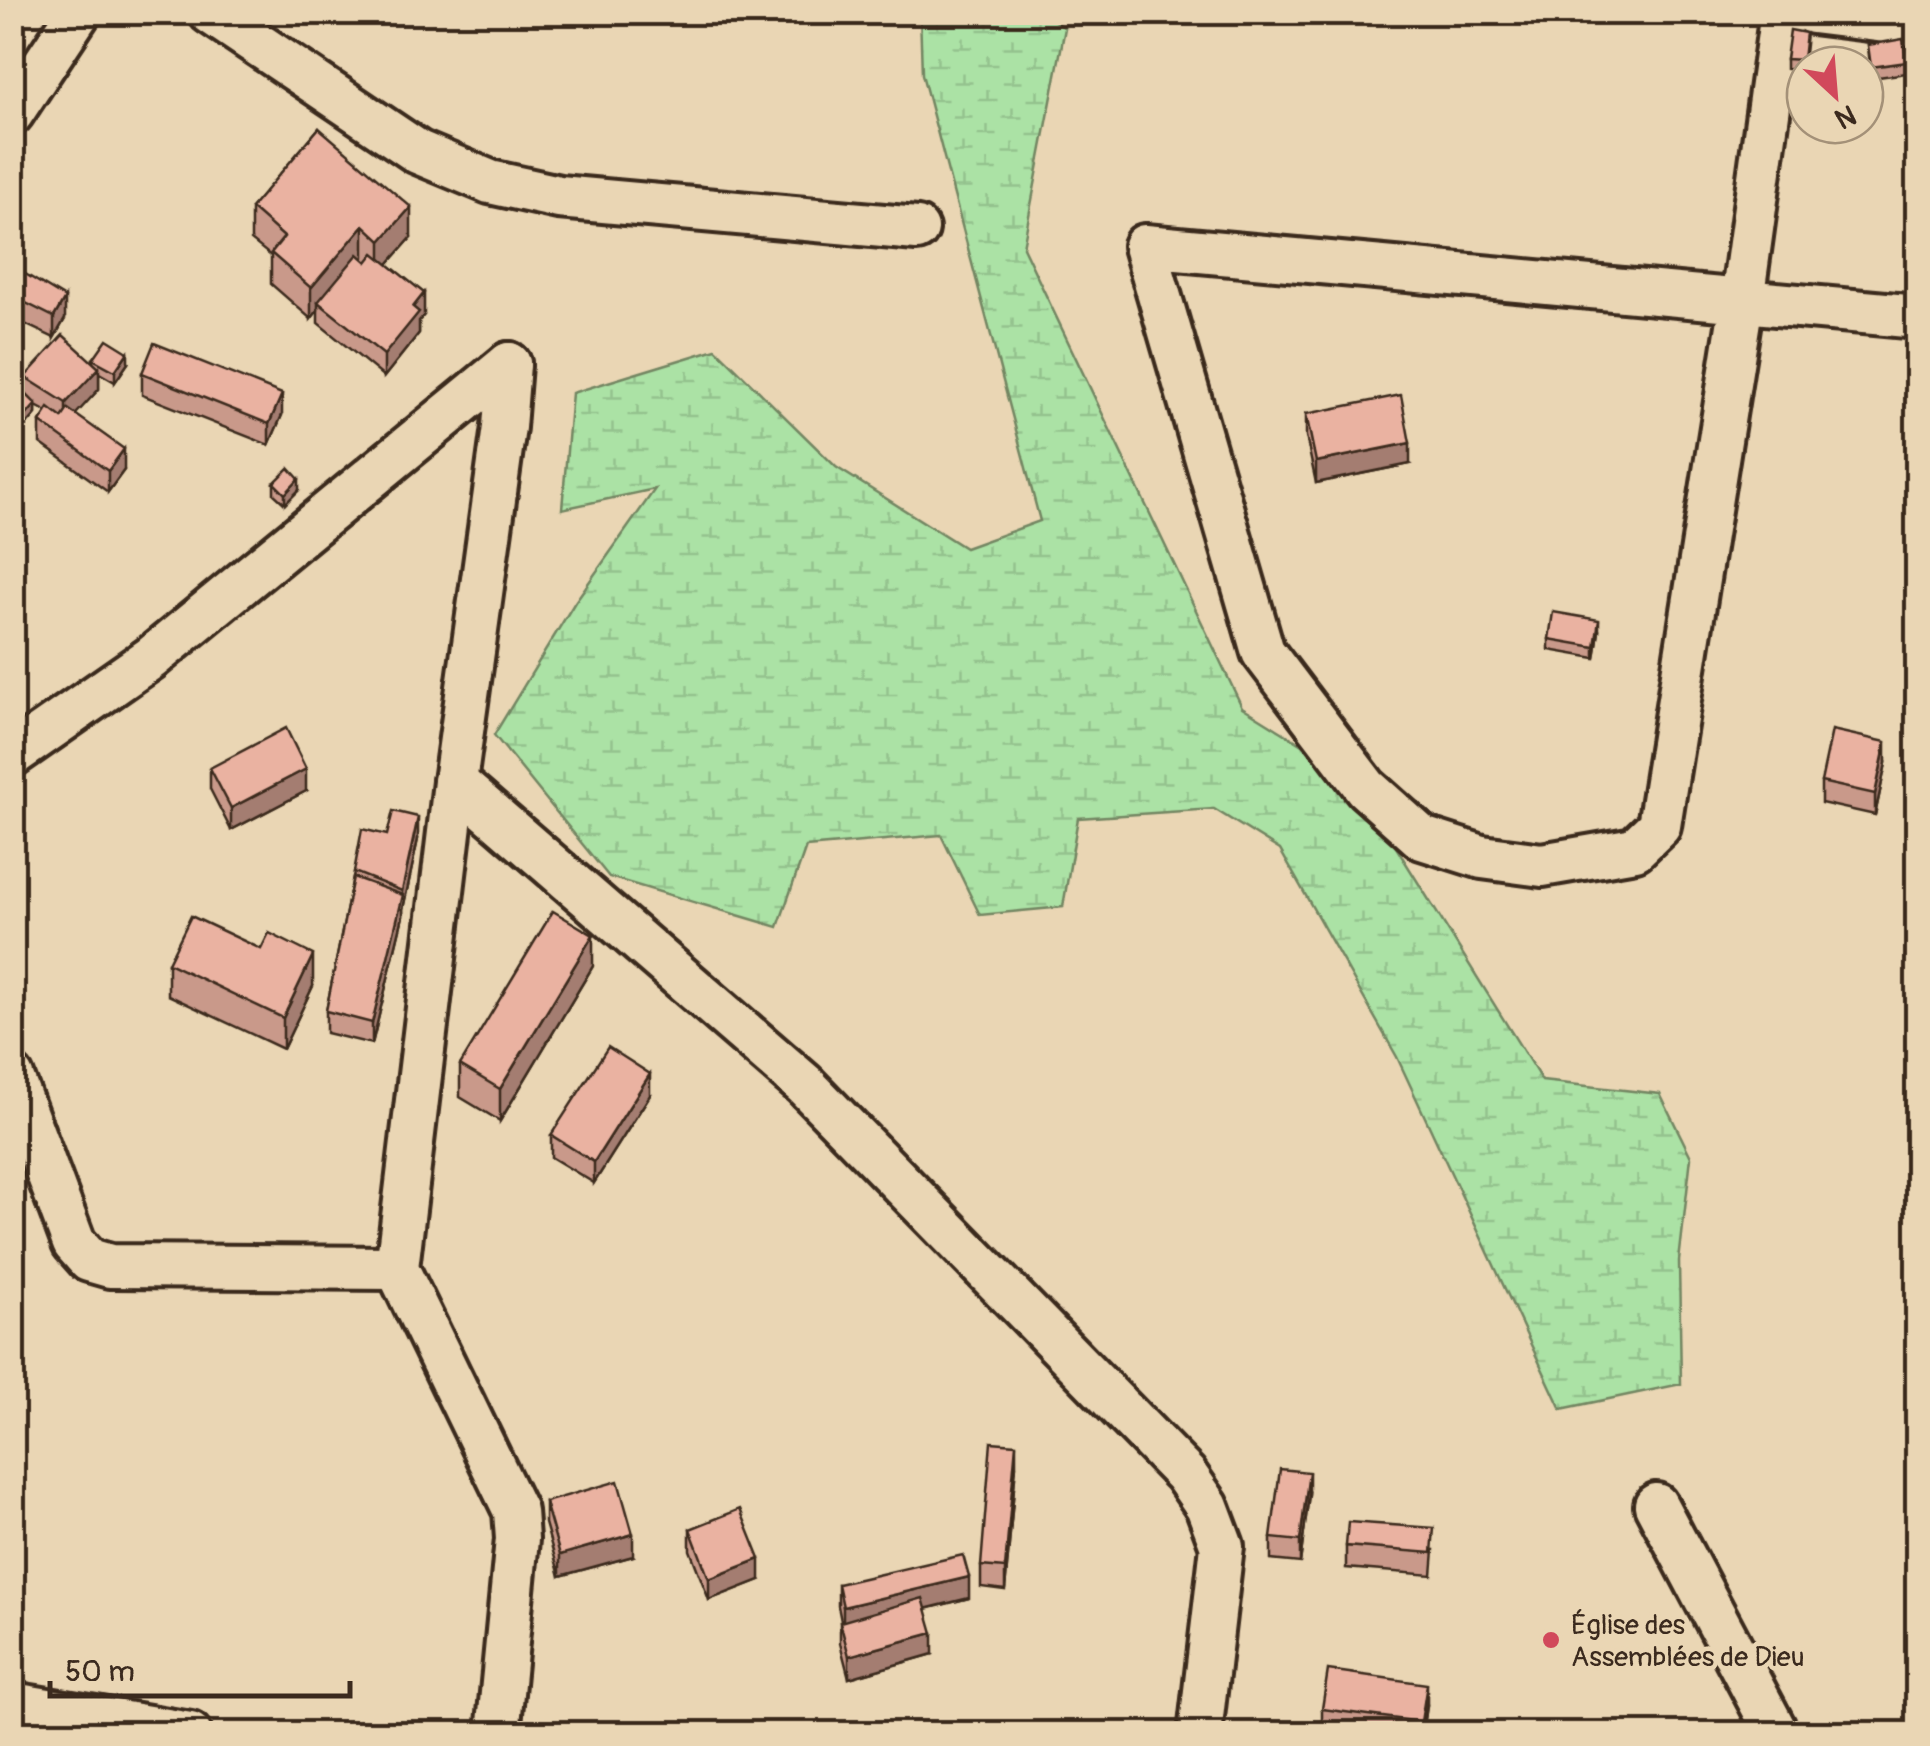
<svg xmlns="http://www.w3.org/2000/svg" width="1930" height="1746" font-family="Pangolin,sans-serif">
	<defs>
		<pattern id="wetland-marsh" width="20" height="14" patternUnits="userSpaceOnUse" patternTransform="scale(2.5)"><rect width="20" height="14" fill="#abe2a5"/><path d="M1 5h8M5 5V1M11 12h8M15 12V8" fill="none" stroke="#94c28e"/></pattern>
	</defs>
	<rect width="100%" height="100%" fill="#ead6b4"/>
	<filter id="ink" filterUnits="userSpaceOnUse"><feTurbulence type="fractalNoise" baseFrequency=".01" numOctaves="2"/><feDisplacementMap in="SourceGraphic" scale="20" xChannelSelector="R" yChannelSelector="G"/><feConvolveMatrix kernelMatrix="1 2 1 2 8 2 1 2 1" color-interpolation-filters="sRGB"/></filter>
	<g filter="url(#ink)">
		<polygon fill="url(#wetland-marsh)" stroke="#738662" stroke-width="2.5" points="920,13 1043,13 1065,28 1023,247 1242,707 1351,775 1542,1081 1660,1094 1691,1157 1679,1261 1681,1384 1561,1409 1397,1057 1280,850 1214,809 1078,818 1063,907 980,915 941,835 806,847 778,927 609,877 494,735 575,602 655,489 562,509 572,393 716,349 836,467 965,548 1040,521 922,74"/>
		<g fill="none" stroke-linecap="round" stroke-linejoin="round">
			<g stroke="#3b2a1e" stroke-width="50">
				<g id="minor">
					<polyline points="210,12 418,152 490,182 559,197 917,229"/>
					<polyline points="1782,12 1742,301 1659,826 1635,849 1542,865 1482,857 1422,838 1366,788 1263,652 1145,246 1918,317"/>
					<polyline points="1812,12 1918,25"/>
					<polyline points="12,113 79,12"/>
					<polyline points="12,755 151,658 509,364"/>
					<polyline points="455,782 804,1084 1185,1474 1207,1506 1222,1546 1200,1734"/>
					<polyline points="12,1077 74,1243 89,1260 110,1266 397,1268"/>
					<polyline points="1656,1505 1777,1734"/>
					<polyline points="12,1704 190,1734"/>
					<polyline points="498,1734 517,1539 515,1511 397,1268 455,782 504,427 509,364"/>
				</g>
			</g>
			<use href="#minor" stroke="#ead6b4" stroke-width="42"/>
		</g>
		<g fill="#c9998a" stroke="#3b2a1e" stroke-width="2.5">
			<polygon points="1806,44 1803,71 1786,69 1786,59"/>
			<polygon points="1868,45 1907,62 1907,73 1871,78"/>
			<polygon points="319,128 411,238 388,264 424,315 419,321 419,333 384,377 318,323 318,310 311,319 271,284 271,256 251,240 251,208"/>
			<polygon points="12,266 65,319 54,338 12,318"/>
			<polygon points="93,359 128,363 115,382 99,373 99,389 75,414 124,470 108,492 40,443 40,422 47,412 36,406 36,414 22,430 12,424 12,400 25,393 25,377 93,363"/>
			<polygon points="142,373 282,415 269,445 142,395"/>
			<polygon points="1306,414 1410,464 1316,483 1306,436"/>
			<polygon points="274,483 299,490 285,504 274,494"/>
			<polygon points="1599,631 1595,658 1549,650 1549,639"/>
			<polygon points="1886,763 1875,815 1821,803 1821,782"/>
			<polygon points="210,768 306,791 231,830 210,789"/>
			<polygon points="387,835 418,839 403,909 403,916 372,1044 326,1033 326,1011 354,872"/>
			<polygon points="168,963 313,986 283,1049 168,995"/>
			<polygon points="593,966 500,1121 460,1097 460,1065"/>
			<polygon points="650,1095 594,1183 551,1157 551,1135"/>
			<polygon points="1016,1465 1005,1590 981,1587 981,1566"/>
			<polygon points="1309,1494 1300,1563 1271,1560 1271,1538"/>
			<polygon points="545,1502 633,1556 560,1576 545,1523"/>
			<polygon points="690,1529 760,1580 709,1600 690,1550"/>
			<polygon points="1346,1546 1434,1550 1432,1575 1346,1568"/>
			<polygon points="838,1584 969,1598 926,1609 933,1654 849,1678 840,1643 840,1622 841,1621 838,1606"/>
			<polygon points="1427,1705 1423,1734 1347,1734 1322,1730 1322,1709"/>
		</g>
		<g fill="#a47d71" stroke="#3b2a1e" stroke-width="2.5">
			<polygon points="411,207 411,238 381,272 381,241"/>
			<polygon points="364,225 364,257 323,305 318,302 318,310 311,319 311,288"/>
			<polygon points="424,293 424,315 419,321 419,333 384,377 384,355 413,307"/>
			<polygon points="65,298 65,319 54,338 54,317"/>
			<polygon points="128,352 128,363 115,382 115,371"/>
			<polygon points="99,368 99,389 66,425 66,403"/>
			<polygon points="282,394 282,415 269,445 269,424"/>
			<polygon points="36,404 36,414 22,430 22,420"/>
			<polygon points="1410,443 1410,464 1316,483 1316,462"/>
			<polygon points="124,449 124,470 108,492 108,471"/>
			<polygon points="299,479 299,490 285,504 285,494"/>
			<polygon points="1599,620 1599,631 1595,658 1595,647"/>
			<polygon points="1886,742 1886,763 1875,815 1875,794"/>
			<polygon points="306,769 306,791 231,830 231,808"/>
			<polygon points="418,817 418,839 403,909 403,916 372,1044 372,1023 402,897 402,891"/>
			<polygon points="593,935 593,966 500,1121 500,1089"/>
			<polygon points="313,955 313,986 283,1049 283,1018"/>
			<polygon points="650,1074 650,1095 594,1183 594,1162"/>
			<polygon points="1016,1444 1016,1465 1005,1590 1005,1568"/>
			<polygon points="1309,1472 1309,1494 1300,1563 1300,1541"/>
			<polygon points="633,1534 633,1556 560,1576 560,1555"/>
			<polygon points="760,1559 760,1580 709,1600 709,1579"/>
			<polygon points="969,1577 969,1598 843,1629 843,1607"/>
			<polygon points="933,1633 933,1654 849,1678 849,1656"/>
			<polygon points="1427,1684 1427,1705 1423,1734 1421,1734"/>
		</g>
		<g fill="#eab2a1" stroke="#3b2a1e" stroke-width="2.5">
			<polygon points="1790,30 1806,33 1803,60 1786,59"/>
			<polygon points="1903,39 1907,62 1871,67 1868,45"/>
			<polygon points="319,128 411,207 381,241 364,225 311,288 271,253 284,237 251,208"/>
			<polygon points="374,253 424,293 413,307 419,312 384,355 318,302 358,254 367,262"/>
			<polygon points="12,266 65,298 54,317 12,296"/>
			<polygon points="63,335 99,368 66,403 25,377"/>
			<polygon points="107,339 128,352 115,371 93,359"/>
			<polygon points="154,343 282,394 269,424 142,373"/>
			<polygon points="22,390 36,404 22,420 12,413 12,400"/>
			<polygon points="1401,395 1410,443 1316,462 1306,414"/>
			<polygon points="49,408 62,418 68,409 124,449 108,471 40,422"/>
			<polygon points="289,468 299,479 285,494 274,483"/>
			<polygon points="1553,612 1599,620 1595,647 1549,639"/>
			<polygon points="286,728 306,769 231,808 210,768"/>
			<polygon points="1832,730 1886,742 1875,794 1821,782"/>
			<polygon points="393,811 418,817 402,891 354,872 362,829 387,835"/>
			<polygon points="353,877 403,895 372,1023 326,1011"/>
			<polygon points="553,911 593,935 500,1089 460,1065"/>
			<polygon points="191,916 261,949 269,933 313,955 283,1018 168,963"/>
			<polygon points="608,1047 650,1074 594,1162 551,1135"/>
			<polygon points="991,1442 1016,1444 1005,1568 981,1566"/>
			<polygon points="1280,1469 1309,1472 1300,1541 1271,1538"/>
			<polygon points="618,1481 633,1534 560,1555 545,1502"/>
			<polygon points="740,1509 760,1559 709,1579 690,1529"/>
			<polygon points="1348,1522 1434,1528 1432,1553 1346,1546"/>
			<polygon points="963,1555 969,1577 843,1607 838,1584"/>
			<polygon points="923,1598 933,1633 849,1656 840,1622"/>
			<polygon points="1328,1670 1427,1684 1421,1722 1322,1709"/>
			<polygon points="96,1730 127,1734 96,1734"/>
		</g>
	</g>
	<circle fill="#d1495b" stroke="#ead6b4" stroke-width="4" cx="1551" cy="1640" r="10"/>
	<g text-anchor="middle" stroke-width="9" stroke-linejoin="round" paint-order="stroke">
		<g font-size="28" fill="#3b2a1e" stroke="#ead6b4" text-anchor="start">
			<text x="1571" y="1634">Église des<tspan x="1571" dy="32">Assemblées de Dieu</tspan></text>
		</g>
	</g>
	<rect width="1930" height="1746" fill="none" stroke="#ead6b4" stroke-width="50"/>
	<rect x="25" y="25" width="1880" height="1696" fill="none" stroke="#3b2a1e" stroke-width="4" filter="url(#ink)"/>
	<g transform="translate(1835 95) rotate(154)"><circle r="48" fill="#ead6b4" stroke="#a49178" stroke-width="2.5"/>
	<path d="M0-8L18 38L0 25L-18 38Z" fill="#d1495b"/>
	<text y="-15" font-size="28" font-weight="bold" text-anchor="middle" fill="#3b2a1e">N</text>
	</g>
	<path d="M50 1681v15h300v-15" fill="none" stroke="#3b2a1e" stroke-width="5"/>
	<text x="65" y="1681" font-size="30" fill="#3b2a1e" stroke="#ead6b4" stroke-width="8" paint-order="stroke">50 m</text>
</svg>
